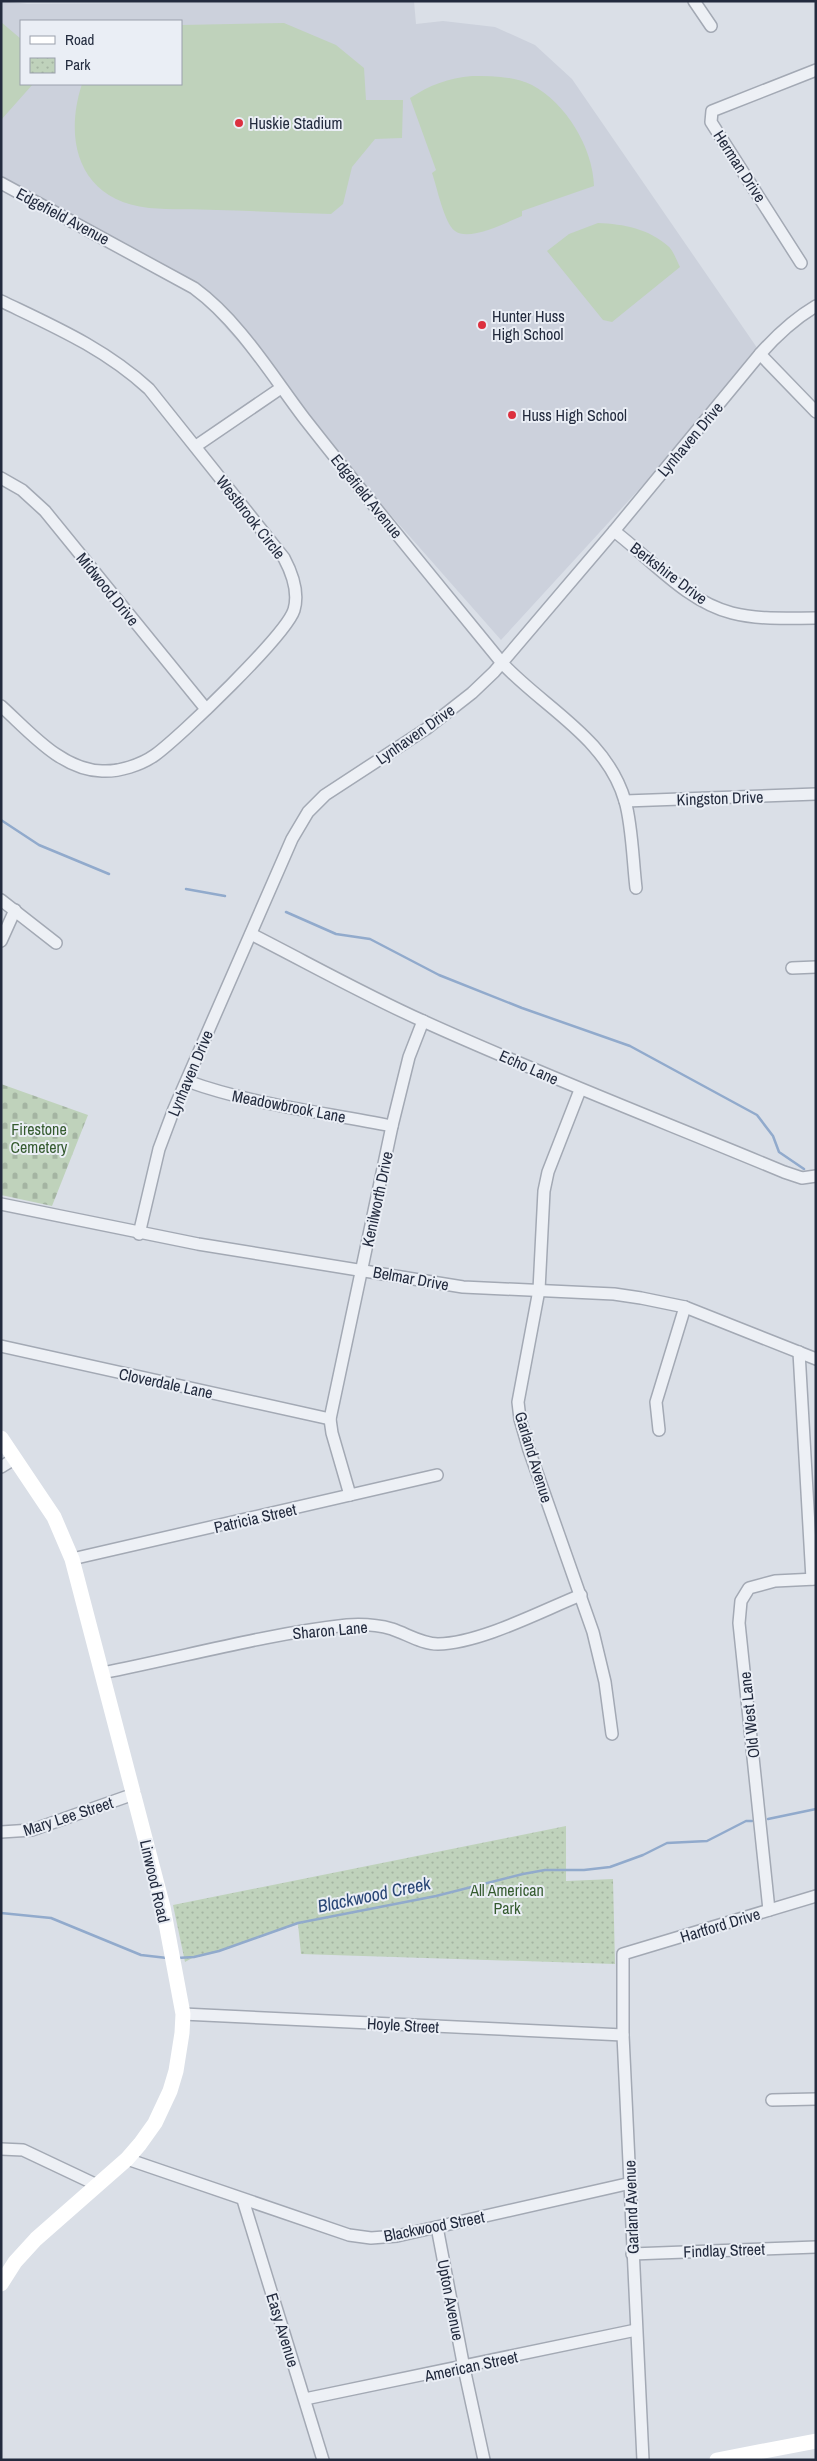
<svg xmlns="http://www.w3.org/2000/svg" width="817" height="2461" font-family="'Archivo Narrow',sans-serif">
	<defs>
		<pattern id="cemetery-stones" width="16" height="16" patternUnits="userSpaceOnUse" patternTransform="scale(1.25)"><rect width="16" height="16" fill="#bfd2bb"/><path d="M2 7V4a2 2 0 0 1 4 0v3zM10 15v-3a2 2 0 0 1 4 0v3z" fill="#a4b4a2"/></pattern>
		<pattern id="park-dots" width="8" height="8" patternUnits="userSpaceOnUse" patternTransform="scale(1.25)"><rect width="8" height="8" fill="#bfd2bb"/><path d="M2 2h.1M6 6h.1" fill="none" stroke="#a4b4a2" stroke-width="1.8" stroke-linecap="round"/></pattern>
	</defs>
	<rect width="100%" height="100%" fill="#dadfe7"/>
	<path fill="#ccd1dc" fill-rule="evenodd" d="M 1,1 L 27,4 L 414,1 L 416,24 L 443,21 L 495,27 L 535,45 L 572,79 L 762,355 L 501,640 L 196,294 L 1,187 ZM 21,21 L 181,21 L 181,84 L 21,84 Z"/>
	<polygon fill="url(#cemetery-stones)" points="1,1084 88,1115 52,1206 1,1195"/>
	<polygon fill="url(#park-dots)" points="566,1826 566,1881 613,1879 615,1964 301,1954 298,1924 219,1951 194,1957 185,1962 173,1905"/>
	<g fill="#bfd2bb">
		<polygon points="1,22 21,39 21,84 33,84 1,120"/>
		<path d="M 284,23 L 336,45 L 364,68 L 366,100 L 403,100 L 402,138 L 375,139 L 352,167 L 343,204 L 331,214 C 293,213 255,211 217,210 C 195,209 171,210 149,208 C 80,201 63,142 82,84 L 181,84 L 181,25 Z"/>
		<path d="M 472,76 C 492,76 514,76 532,85 C 566,103 593,148 594,186 L 522,211 L 522,216 C 507,222 469,242 455,231 C 444,223 437,187 432,173 L 436,170 L 410,98 C 430,85 448,78 472,76 Z"/>
		<path d="M 598,223 C 624,224 649,229 668,246 C 673,250 677,261 680,267 L 612,322 L 603,320 L 547,251 L 569,234 Z"/>
	</g>
	<g fill="none" stroke-linecap="round" stroke-linejoin="round">
		<g stroke="#91aacc" stroke-width="2.5">
			<polyline points="1,820 39,845 109,874"/>
			<polyline points="186,889 225,896"/>
			<polyline points="286,912 336,934 370,939 439,975 522,1008 630,1046 757,1115 773,1136 779,1152 804,1169"/>
			<polyline points="768,1819 816,1809"/>
			<polyline points="1,1913 51,1918 141,1955 167,1958"/>
			<polyline points="177,1958 194,1957 219,1951 298,1923 436,1896 523,1874 545,1870 584,1870 610,1867 643,1855 667,1843 707,1841 746,1821 752,1821"/>
		</g>
		<g stroke="#a3a9b4" stroke-width="14">
			<g id="minor">
				<polyline points="694,1 711,26"/>
				<path d="M 1,183 L 194,288 C 239,321 270,373 304,418 C 369,501 436,582 502,663 C 544,708 607,738 625,801 C 632,824 633,863 636,888"/>
				<polyline points="801,263 711,122 712,111 816,70"/>
				<path d="M 1,301 C 55,327 104,348 149,389 L 284,558 C 292,573 299,593 294,610 C 286,635 181,736 155,755 C 141,765 119,772 102,771 C 61,770 29,731 1,706"/>
				<polyline points="760,354 816,412"/>
				<polyline points="196,446 281,388"/>
				<polyline points="1,478 22,490 45,511 206,709"/>
				<path d="M 614,531 C 651,559 687,602 732,613 C 759,620 788,618 816,618"/>
				<polyline points="625,801 816,794"/>
				<polyline points="1,900 56,943"/>
				<path d="M 251,934 C 308,963 365,995 423,1021 C 542,1075 664,1122 784,1172 L 802,1178 L 816,1176"/>
				<polyline points="1,941 15,910"/>
				<polyline points="792,968 816,967"/>
				<path d="M 187,1081 C 253,1105 323,1112 392,1126"/>
				<polyline points="580,1090 548,1172 544,1191 539,1290 518,1402 520,1419 529,1450 593,1632 605,1682 612,1734"/>
				<polyline points="1,1204 198,1244 463,1287 614,1294 641,1298 685,1307 816,1359"/>
				<path d="M 139,1234 L 159,1149 L 174,1109 L 292,839 L 308,812 L 325,795 L 426,729 L 472,693 L 494,672 L 614,531 L 760,354 C 776,336 794,319 816,306"/>
				<polyline points="1,1346 330,1419"/>
				<polyline points="799,1352 812,1579"/>
				<polyline points="659,1430 656,1402 685,1307"/>
				<polyline points="1,1467 14,1459"/>
				<polyline points="350,1495 332,1433 330,1419 392,1126 409,1057 423,1021"/>
				<polyline points="72,1559 437,1475"/>
				<path d="M 102,1673 C 184,1657 265,1634 347,1625 C 362,1624 378,1625 392,1629 C 407,1634 422,1644 438,1644 C 481,1643 541,1611 581,1595"/>
				<polyline points="1,1832 32,1830 134,1794"/>
				<polyline points="769,1910 739,1623 741,1601 749,1588 775,1581 816,1579"/>
				<polyline points="183,2014 623,2035"/>
				<polyline points="772,2100 816,2099"/>
				<polyline points="1,2149 23,2150 97,2185"/>
				<polyline points="127,2159 349,2235 371,2238 397,2236 631,2183"/>
				<polyline points="243,2200 323,2460"/>
				<polyline points="437,2227 464,2368 484,2460"/>
				<polyline points="632,2254 816,2247"/>
				<polyline points="305,2399 636,2330"/>
				<polyline points="643,2460 623,2035 623,1954 816,1896"/>
			</g>
		</g>
		<use href="#minor" stroke="#edf0f5" stroke-width="11"/>
		<g stroke="#fff" stroke-width="15">
			<polyline points="1,1438 54,1517 72,1559 163,1907 183,2014 182,2033 176,2071 170,2091 155,2123 140,2144 127,2159 36,2239 15,2262 1,2284"/>
			<polyline points="717,2460 816,2441"/>
		</g>
	</g>
	<g fill="#dc303f" stroke="#eaeef5" stroke-width="2">
		<circle cx="239" cy="123" r="5"/>
		<circle cx="482" cy="325" r="5"/>
		<circle cx="512" cy="415" r="5"/>
	</g>
	<g text-anchor="middle" stroke-width="4" stroke-linejoin="round" paint-order="stroke">
		<g font-size="16" fill="#232b3e" stroke="#eaeef5" text-anchor="start">
			<text x="249" y="129">Huskie Stadium</text>
			<text x="492" y="322">Hunter Huss<tspan x="492" dy="18">High School</tspan></text>
			<text x="522" y="421">Huss High School</text>
		</g>
		<g font-size="16" fill="#232b3e" stroke="#eaeef5">
			<text transform="translate(740 166) rotate(57)" y="6">Herman Drive</text>
			<text transform="translate(63 216) rotate(28)" y="6">Edgefield Avenue</text>
			<text transform="translate(690 439) rotate(-50)" y="6">Lynhaven Drive</text>
			<text transform="translate(367 496) rotate(51)" y="6">Edgefield Avenue</text>
			<text transform="translate(251 517) rotate(52)" y="6">Westbrook Circle</text>
			<text transform="translate(669 573) rotate(37)" y="6">Berkshire Drive</text>
			<text transform="translate(108 589) rotate(51)" y="6">Midwood Drive</text>
			<text transform="translate(415 734) rotate(-35)" y="6">Lynhaven Drive</text>
			<text transform="translate(720 798) rotate(-2)" y="6">Kingston Drive</text>
			<text transform="translate(529 1067) rotate(24)" y="6">Echo Lane</text>
			<text transform="translate(190 1073) rotate(-67)" y="6">Lynhaven Drive</text>
			<text transform="translate(289 1106) rotate(11)" y="6">Meadowbrook Lane</text>
			<text transform="translate(377 1199) rotate(-78)" y="6">Kenilworth Drive</text>
			<text transform="translate(411 1278) rotate(10)" y="6">Belmar Drive</text>
			<text transform="translate(166 1383) rotate(12)" y="6">Cloverdale Lane</text>
			<text transform="translate(534 1457) rotate(73)" y="6">Garland Avenue</text>
			<text transform="translate(255 1518) rotate(-13)" y="6">Patricia Street</text>
			<text transform="translate(330 1630) rotate(-5)" y="6">Sharon Lane</text>
			<text transform="translate(749 1715) rotate(-96)" y="6">Old West Lane</text>
			<text transform="translate(68 1816) rotate(-18)" y="6">Mary Lee Street</text>
			<text transform="translate(155 1881) rotate(77)" y="6">Linwood Road</text>
			<text transform="translate(720 1925) rotate(-17)" y="6">Hartford Drive</text>
			<text transform="translate(403 2025) rotate(3)" y="6">Hoyle Street</text>
			<text transform="translate(631 2207) rotate(-92)" y="6">Garland Avenue</text>
			<text transform="translate(434 2226) rotate(-11)" y="6">Blackwood Street</text>
			<text transform="translate(724 2250) rotate(-2)" y="6">Findlay Street</text>
			<text transform="translate(451 2300) rotate(79)" y="6">Upton Avenue</text>
			<text transform="translate(283 2330) rotate(73)" y="6">Easy Avenue</text>
			<text transform="translate(471 2366) rotate(-12)" y="6">American Street</text>
		</g>
		<g font-size="16" fill="#355b2f" stroke="#eaeef5">
			<text x="39" y="1135">Firestone<tspan x="39" dy="18">Cemetery</tspan></text>
			<text x="507" y="1896">All American<tspan x="507" dy="18">Park</tspan></text>
		</g>
		<g font-size="18" font-style="italic" fill="#2a4776" stroke="#eaeef5">
			<text transform="translate(374 1895) rotate(-12)" y="6">Blackwood Creek</text>
		</g>
	</g>
	<rect width="817" height="2461" fill="none" stroke="#232b3e" stroke-width="5"/>
	<rect x="20" y="20" width="162" height="65" fill="#eaeef5" stroke="#9aa0ac"/>
	<rect x="30" y="36" width="25" height="8" fill="#ffffff" stroke="#9aa0ac"/>
	<text x="65" y="45" font-size="15" fill="#232b3e">Road</text>
	<rect x="30" y="58" width="25" height="15" fill="url(#park-dots)" stroke="#9aa0ac"/>
	<text x="65" y="70" font-size="15" fill="#232b3e">Park</text>
</svg>
